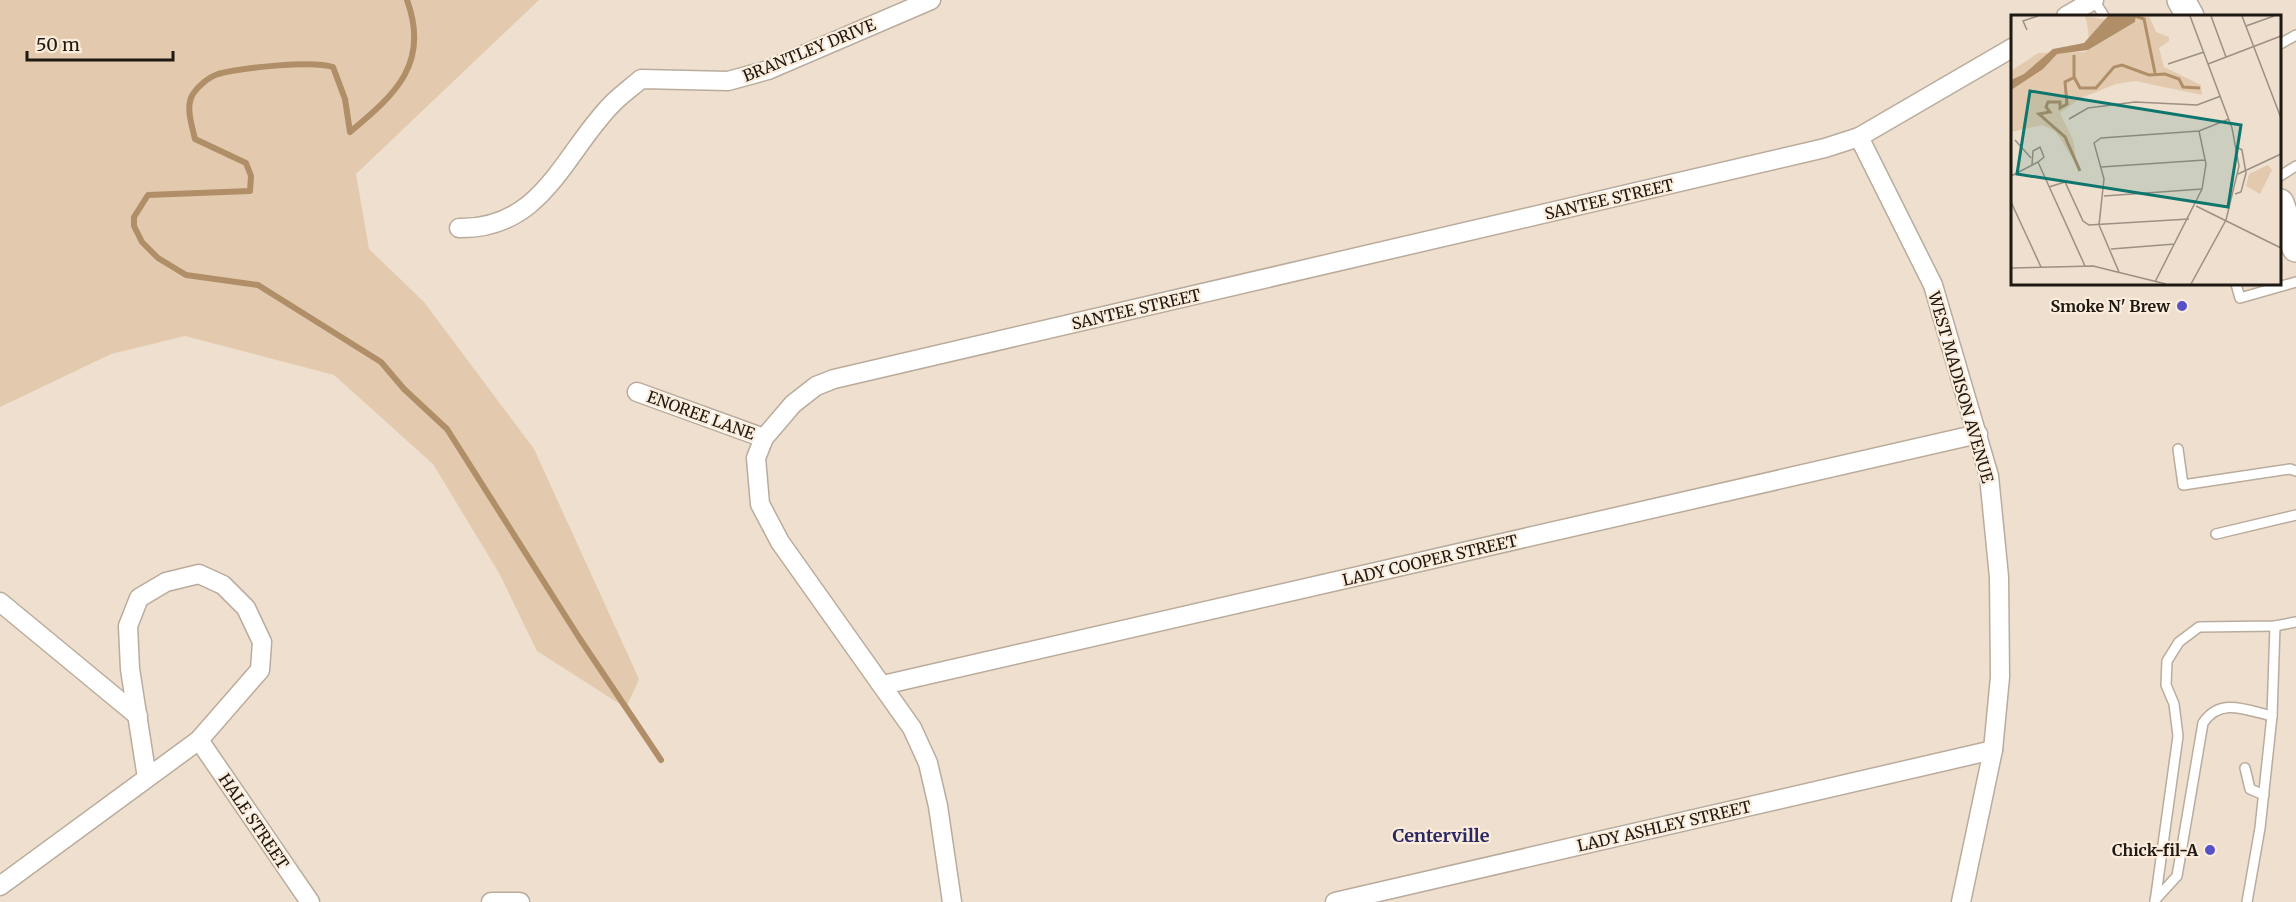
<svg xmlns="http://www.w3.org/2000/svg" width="2296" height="902" font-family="Merriweather,serif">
	<rect width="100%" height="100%" fill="#eedfce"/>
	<polygon fill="#e3caae" points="0,0 539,0 356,174 369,249 424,302 534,449 639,679 626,708 537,651 499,573 433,464 334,375 185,336 111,354 0,407"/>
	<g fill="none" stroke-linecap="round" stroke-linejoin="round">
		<path stroke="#b08e68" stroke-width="6" d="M 407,0 C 430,63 396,94 350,132 L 345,99 L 333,67 C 312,60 240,68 218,74 C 209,77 198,86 193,94 C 185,106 192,126 195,139 L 246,163 L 251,176 L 250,191 L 148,195 L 134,217 L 134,226 L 142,242 L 158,258 L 186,275 L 258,285 L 381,362 L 404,389 L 447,429 L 580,639 L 661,760"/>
		<g stroke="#baac9c" stroke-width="12">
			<g id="service">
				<polyline points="2094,0 2104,16"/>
				<polyline points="2280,44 2296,35"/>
				<polyline points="2280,176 2296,166"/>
				<polyline points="2236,284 2240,298 2296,282"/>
				<polyline points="2178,449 2183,485 2290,469 2296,471"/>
				<polyline points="2216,534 2296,515"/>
				<polyline points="2245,768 2250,789 2264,795"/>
				<path d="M 2155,900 L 2177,876 L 2203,723 C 2220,697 2246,710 2272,716"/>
				<polyline points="2155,902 2178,736 2174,704 2166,685 2167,661 2179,642 2199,627 2275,626 2296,622"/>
				<polyline points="2247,902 2260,828 2272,716 2275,626"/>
			</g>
		</g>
		<g stroke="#baac9c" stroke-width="21">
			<g id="minor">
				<polyline points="2066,16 2094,0"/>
				<polyline points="1859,137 1933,285 1989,476 1999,577 2000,677 1993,750 1961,902"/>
				<path d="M 459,228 C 543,230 564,152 613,103 C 622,94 632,87 641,79 L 728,81 L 768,70 L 931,0"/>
				<polyline points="637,392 764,438"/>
				<polyline points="0,602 138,716"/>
				<polyline points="883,685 1978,434"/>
				<polyline points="199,740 310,902"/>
				<polyline points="0,886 199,740 260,670 262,642 246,608 223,585 199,574 166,582 139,598 128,626 130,669 147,778"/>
				<polyline points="491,902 520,902"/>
				<polyline points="952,902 938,806 928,763 912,728 780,542 760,504 756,458 764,438 793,404 816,386 834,379 1825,148 1859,137 2012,48"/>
				<polyline points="1335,902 1993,750"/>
			</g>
		</g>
		<g stroke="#baac9c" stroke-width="30">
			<g id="primary">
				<polyline points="2181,0 2190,16"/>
				<polyline points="2280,203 2296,248"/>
			</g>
		</g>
		<use href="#service" stroke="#fff" stroke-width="9"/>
		<use href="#minor" stroke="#fff" stroke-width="18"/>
		<use href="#primary" stroke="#fff" stroke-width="27"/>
	</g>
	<g fill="#5751c9" stroke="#fbecdb" stroke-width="2">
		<circle cx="2182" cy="306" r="6"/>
		<circle cx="2210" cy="850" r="6"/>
	</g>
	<g text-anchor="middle" stroke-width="4.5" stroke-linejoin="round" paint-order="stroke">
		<g font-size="16" fill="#1e1913" stroke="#fbecdb">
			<text transform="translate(809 50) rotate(-22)" y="6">BRANTLEY DRIVE</text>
			<text transform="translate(1609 199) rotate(-13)" y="6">SANTEE STREET</text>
			<text transform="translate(1136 309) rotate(-13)" y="6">SANTEE STREET</text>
			<text transform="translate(1961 387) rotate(74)" y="6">WEST MADISON AVENUE</text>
			<text transform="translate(701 415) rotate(20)" y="6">ENOREE LANE</text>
			<text transform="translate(1430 560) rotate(-13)" y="6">LADY COOPER STREET</text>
			<text transform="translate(254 821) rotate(56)" y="6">HALE STREET</text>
			<text transform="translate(1664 826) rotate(-13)" y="6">LADY ASHLEY STREET</text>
		</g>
		<g font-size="16" font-weight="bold" fill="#1e1913" stroke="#fbecdb" text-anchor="end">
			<text x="2170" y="312">Smoke N' Brew</text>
			<text x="2198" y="856">Chick-fil-A</text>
		</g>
		<g font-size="18" font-weight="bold" fill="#2b2964" stroke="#fbecdb">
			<text x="1441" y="842">Centerville</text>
		</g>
	</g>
	<g transform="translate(2011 15)">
		<rect width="270" height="270" fill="#eedfce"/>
		<path d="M 74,1 L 96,5 L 78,24 L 76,8 ZM 125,1 L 138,1 L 145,17 L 158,22 L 158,26 L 148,33 L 153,52 L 190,70 L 191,80 L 124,66 L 105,69 L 70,83 L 49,98 L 62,125 L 66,150 L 44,116 L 31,110 L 0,117 L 0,56 L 27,38 L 74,37 L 124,7 ZM 257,150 L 261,155 L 249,179 L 235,171 L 238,159 Z" fill="#e3caae"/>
		<path d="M 97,1 L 125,1 L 124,7 L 77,35 L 46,39 L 32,54 L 0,75 L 0,65 L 13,59 L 42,34 L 73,28 Z" fill="#b08e68"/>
		<path fill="none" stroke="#b08e68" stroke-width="3" d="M 124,1 L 133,4 L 144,58M 63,40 L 63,62 L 69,73 L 85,73 L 103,52 L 111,50 L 138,60 L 154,59 L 168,64 L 172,72 L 189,73M 62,63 L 54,67 L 56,89 L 49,93 L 49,87 L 37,87 L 35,92 L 39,97 L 28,99 L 54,122 L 69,156"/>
		<path fill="none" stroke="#9b9083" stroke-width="1.5" d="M 179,1 L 221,113 L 228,151 L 215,205 L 180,269M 200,1 L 215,42M 231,1 L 270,103M 235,11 L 263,1M 16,15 L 12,6 L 27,1M 157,49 L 193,37M 197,49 L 270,21M 58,104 L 77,93 L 124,87 L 186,90 L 210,81M 4,125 L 20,143M 27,147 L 74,251M 90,152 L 194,145M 227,159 L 270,139M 0,161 L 27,147 L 33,142 L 29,132 L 22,136 L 21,150M 38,172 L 54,167 L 72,206 L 78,210 L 178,204M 224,179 L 230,177 L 235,158 L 231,135 L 226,132M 93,181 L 191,174M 0,187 L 30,252M 185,191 L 270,233M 100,234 L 164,229M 0,253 L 82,251 L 155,269M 108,257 L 88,210 L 93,164 L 83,128 L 90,123 L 188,116 L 218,104M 144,267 L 191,174 L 195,149 L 188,116"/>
		<path fill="#0f766e" fill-opacity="0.15" stroke="#0f766e" stroke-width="3" d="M 19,76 L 230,110 L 217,192 L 6,159 Z"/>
		<rect width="270" height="270" fill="none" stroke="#1e1913" stroke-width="3"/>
	</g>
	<path d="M27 51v9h146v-9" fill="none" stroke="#1e1913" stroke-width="3"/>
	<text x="36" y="51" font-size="18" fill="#1e1913" stroke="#fbecdb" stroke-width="4.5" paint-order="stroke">50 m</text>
</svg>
